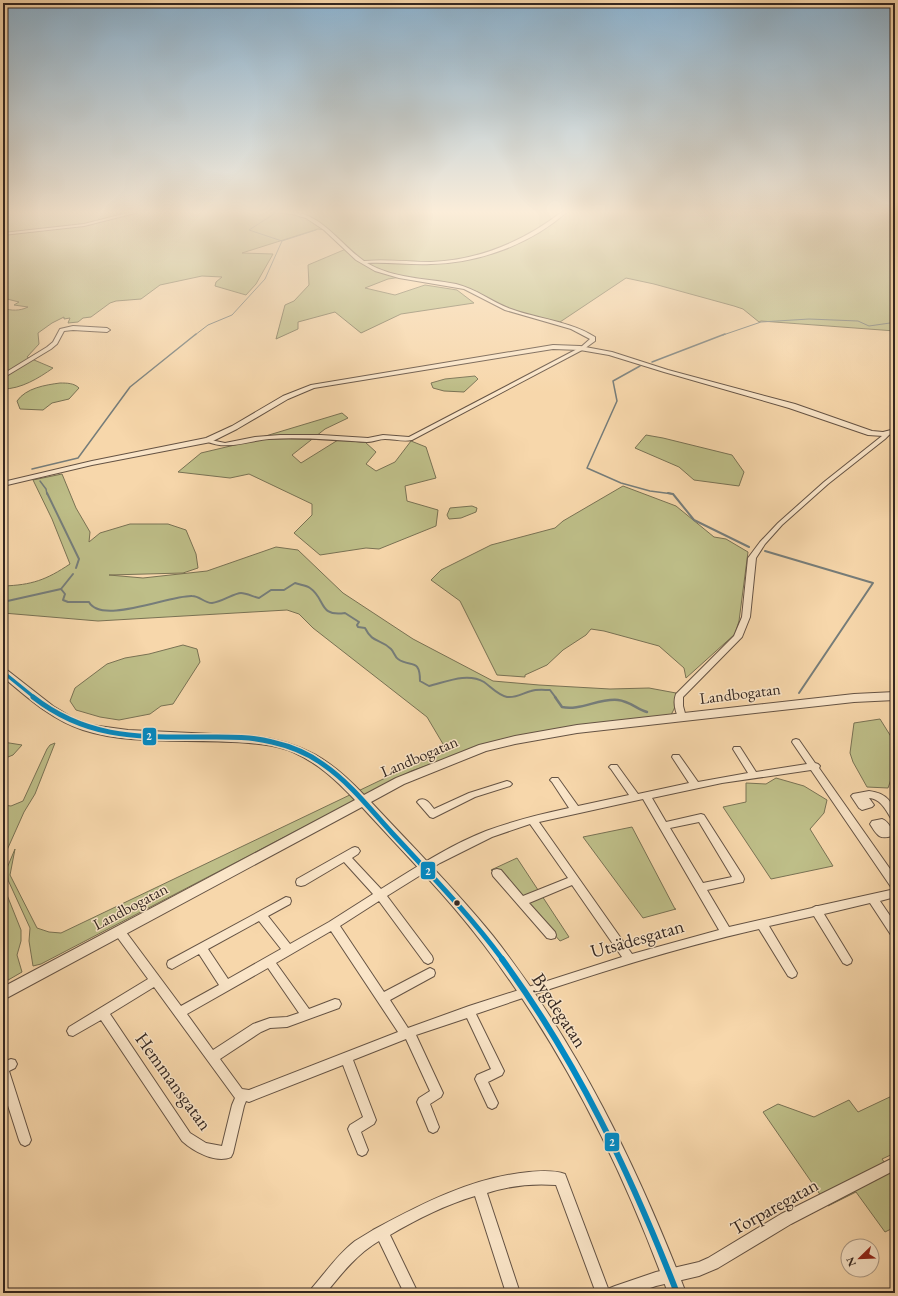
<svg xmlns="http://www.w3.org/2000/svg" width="898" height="1296" font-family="'EB Garamond',serif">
	<rect width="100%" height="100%" fill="#f7d7ab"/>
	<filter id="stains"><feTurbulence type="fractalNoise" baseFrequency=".005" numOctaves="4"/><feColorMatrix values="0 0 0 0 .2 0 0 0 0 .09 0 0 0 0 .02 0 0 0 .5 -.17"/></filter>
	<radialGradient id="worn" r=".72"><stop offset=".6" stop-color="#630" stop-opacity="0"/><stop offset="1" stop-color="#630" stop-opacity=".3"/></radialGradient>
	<g fill="#bebe88" stroke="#797254">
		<path d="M 3,211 L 895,211 L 895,331 L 761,321 L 759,322 L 743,309 L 734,306 L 654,284 L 626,278 L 557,324 L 515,312 L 487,299 L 478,292 L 466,288 L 401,277 L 388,279 L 365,288 L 395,295 L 425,285 L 457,290 L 474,303 L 401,314 L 361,333 L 335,312 L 298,322 L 298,329 L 276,339 L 285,305 L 294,301 L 309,285 L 308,265 L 346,249 L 327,230 L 318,229 L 242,253 L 273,254 L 256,284 L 246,295 L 215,286 L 216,282 L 222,277 L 202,276 L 160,285 L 141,299 L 116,301 L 110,303 L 91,317 L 83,318 L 78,322 L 68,323 L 70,318 L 64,319 L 64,317 L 52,323 L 38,333 L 39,344 L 27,357 L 53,368 C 39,378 21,389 3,389 L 3,308 C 11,311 20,311 28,307 L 14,305 L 19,302 L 3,298 Z"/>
		<polygon points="475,376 478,379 464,392 444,391 433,388 431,383 445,379"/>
		<path d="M 60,383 C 67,383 74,383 79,388 L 69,399 L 52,403 L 43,410 L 20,409 L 17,401 C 26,388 45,385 60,383 Z"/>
		<polygon points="342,413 348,418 325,429 292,455 301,463 338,440 365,442 376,452 366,464 376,471 395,462 411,441 426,447 436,478 405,486 407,501 438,510 436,526 379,549 366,548 320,555 294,533 312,515 312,504 249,474 230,478 178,472 201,453 239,444"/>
		<polygon points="646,435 663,438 732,455 744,472 739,486 694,480 679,467 635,448"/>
		<path d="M 62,474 L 76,508 L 90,532 L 89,542 L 100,533 L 130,524 L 168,524 L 186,530 L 196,554 L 198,568 L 183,573 L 109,575 L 143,578 L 207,571 L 276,547 L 298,550 L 343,593 L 413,639 L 493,681 L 539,685 L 610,689 L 649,688 L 676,693 L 677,703 L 671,715 L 469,751 L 411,771 L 41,964 L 33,966 L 29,941 L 30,928 L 8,880 L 7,868 L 15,849 L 10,875 L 37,928 L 49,932 L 61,933 L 446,749 L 427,717 L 313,628 L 299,614 L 287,610 L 98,621 L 3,613 L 3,586 C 32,585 46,580 70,564 L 52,519 L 33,480 Z"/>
		<polygon points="623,486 676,506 714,537 726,539 748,552 739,621 735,634 686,678 684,668 659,646 604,631 591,629 586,635 563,650 547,665 525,675 525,677 497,675 460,601 431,580 441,570 491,545 555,528 563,521"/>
		<polygon points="472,506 477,508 476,512 461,518 449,519 447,515 450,508"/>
		<polygon points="183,645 197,649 200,662 173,704 161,706 150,714 119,720 100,717 76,710 70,701 75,688 107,664 125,658 149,654"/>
		<polygon points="880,719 895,743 895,768 888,788 867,787 853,762 850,753 854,723"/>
		<polygon points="3,742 22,745 13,755 3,759"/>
		<polygon points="55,743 35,794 24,812 3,859 3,805 11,806 23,801 47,749 50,745"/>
		<polygon points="776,778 804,786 827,800 824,813 810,829 833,866 771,879 723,807 746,802 746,783 766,784"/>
		<polygon points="632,827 675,909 676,909 643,918 583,837"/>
		<polygon points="517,858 569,937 560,941 498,870 493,872 491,870"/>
		<polygon points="3,885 21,930 21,941 17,955 22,972 3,983"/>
		<polygon points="894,1095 895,1153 882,1159 895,1177 895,1227 885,1232 856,1192 828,1206 763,1112 778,1104 814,1117 849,1100 858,1112"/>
	</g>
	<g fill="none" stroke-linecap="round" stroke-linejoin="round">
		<g stroke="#767d7a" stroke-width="1">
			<polyline points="282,241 316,230"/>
			<polyline points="195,335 208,325 232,315 265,279 282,241 249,230 274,214"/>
			<polyline points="723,335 761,322 809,319 858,321 869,326 890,323 895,324"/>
		</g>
		<g stroke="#767d7a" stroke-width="1.5">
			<polyline points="652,362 725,334"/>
			<polyline points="640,366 613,381 617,401 587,468 621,483 650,491 673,494"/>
			<polyline points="32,469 78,458 130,387 196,334"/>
			<polyline points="40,481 46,489 47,494"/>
		</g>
		<g stroke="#767d7a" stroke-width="2">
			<polyline points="47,493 79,559 76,568"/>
			<polyline points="668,493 673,494 694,520 749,547"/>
			<polyline points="765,551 873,583 799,693"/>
			<polyline points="61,589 73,574"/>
			<path d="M 3,602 L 61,589 L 65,594 L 63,600 L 68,602 L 89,602 C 101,625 170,595 192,596 C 200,596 204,603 212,603 C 222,602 234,593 241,593 C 246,593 254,597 259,598 L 271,590 L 284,590 L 295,583 C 300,585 306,585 310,588 C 326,599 318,617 345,613 L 359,622 L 357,625 L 358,627 L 365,628 C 373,644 380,638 391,649 C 394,652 395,657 398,659 C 410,668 420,657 420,681 L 429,686 C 446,682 467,672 484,682 C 491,687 498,695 507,697 C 517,698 523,693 531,691 C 537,689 544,690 550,690 L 556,698"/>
		</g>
		<path stroke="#767d7a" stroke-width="2.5" d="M 555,697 L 562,707 C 580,711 599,698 618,700 C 629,701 637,709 647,712"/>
		<g stroke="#655344" stroke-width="2">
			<g id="minor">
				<polygon points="135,211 143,211 84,226 3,235 3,233 84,224"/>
				<path d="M 265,211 C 275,211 286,210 296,212 C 325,218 341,245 364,261 C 386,259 409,262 431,262 C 481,260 524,241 563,211 L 568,211 C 531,244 480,263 431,264 C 410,265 389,262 367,263 C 394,279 426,278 456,284 C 477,289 491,302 511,309 C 538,319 570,321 595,337 L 595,341 L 584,349 L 412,440 C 403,442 394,439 385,439 C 379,439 373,442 367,442 C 334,440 301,437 269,439 C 247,441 227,451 206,441 L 206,439 L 225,443 L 255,437 L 280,435 L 321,435 L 368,438 L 383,435 L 409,437 L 581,347 L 590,339 L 571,329 L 505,310 L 464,289 L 399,278 L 375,271 L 356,260 L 324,230 L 306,218 L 292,214 Z"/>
				<polygon points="73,326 107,328 110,330 107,332 73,330 64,331 57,344 51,349 3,378 3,374 47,347 53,342 60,329"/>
				<path d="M 887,432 L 890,434 L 885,439 L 828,484 L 782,525 L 765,544 L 756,558 L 750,617 L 742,637 L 683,697 L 683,706 L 686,717 L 685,719 L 679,719 C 675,711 673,702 676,694 L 734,636 L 742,617 L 748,558 L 760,542 L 778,523 L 824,482 Z"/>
				<path d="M 796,739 L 799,740 L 815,763 L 818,764 L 820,766 L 819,768 L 895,876 L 895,888 L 891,887 L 811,770 L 722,783 L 652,798 L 666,822 L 701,814 L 704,815 L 743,876 L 744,879 L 743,882 L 707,890 L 729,927 L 812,908 L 816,906 L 818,906 L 895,889 L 895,897 L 880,901 L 895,923 L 895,936 L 891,935 L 870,903 L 824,914 L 852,960 L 851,963 L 847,965 L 843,963 L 814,916 L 769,926 L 797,973 L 796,976 L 792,978 L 788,976 L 759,929 C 663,951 569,982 476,1014 L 504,1071 L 502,1075 L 488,1082 L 498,1103 L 496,1107 L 492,1109 L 488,1107 L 475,1079 L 477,1075 L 491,1069 L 467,1018 L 416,1035 L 443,1093 L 441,1097 L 430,1104 L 439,1127 L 437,1131 L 433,1133 L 429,1131 L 417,1102 L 419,1098 L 430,1091 L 406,1039 L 353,1060 L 376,1120 L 374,1124 L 361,1132 L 368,1150 L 366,1154 L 362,1156 L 358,1154 L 348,1129 L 350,1125 L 363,1117 L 343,1065 L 249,1102 L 246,1101 L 244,1106 L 233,1153 L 231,1157 C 216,1164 193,1151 182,1141 L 101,1020 L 73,1036 L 69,1035 L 67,1031 L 69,1027 L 148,979 L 115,934 L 114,931 L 115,928 L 119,927 L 123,928 L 181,1006 L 219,985 L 199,954 L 172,969 L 168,967 L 167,964 L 168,961 L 286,897 L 290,898 L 291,901 L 290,904 L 268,916 L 290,944 L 329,922 L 373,894 L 344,862 L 305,885 L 301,886 L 297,885 L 296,882 L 297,879 L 352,848 L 355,847 L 358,848 L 360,851 L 358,854 L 352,858 L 381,889 C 415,868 450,845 486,831 C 513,821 541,814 569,808 L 552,782 L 550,780 L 552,778 L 558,778 L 578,806 L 629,795 L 611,769 L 609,767 L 611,765 L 617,765 L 638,794 L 689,783 L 672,757 L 673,755 L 679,755 L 698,782 L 748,773 L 733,749 L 734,747 L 740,747 L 756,772 L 807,764 L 792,742 L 793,740 ZM 643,799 L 719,930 L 632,954 L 539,822 ZM 699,822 L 732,877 L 703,883 L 670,828 ZM 530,824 L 568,878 L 523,896 L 501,870 L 497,869 L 493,870 L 492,873 L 493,876 L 547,938 L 551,939 L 555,938 L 556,935 L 555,932 L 529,903 L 572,885 L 622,957 L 469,1006 L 408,1028 L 390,1000 L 434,976 L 435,973 L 434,970 L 430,968 L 426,970 L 384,992 L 340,926 L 379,901 L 424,962 L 428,964 L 432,962 L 433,959 L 432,956 L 387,896 L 440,863 L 492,837 ZM 259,921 L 281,949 L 228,979 L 208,949 ZM 331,931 L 398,1032 L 249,1090 L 242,1089 L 220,1059 L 261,1032 L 270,1028 L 287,1027 L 339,1008 L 341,1004 L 339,1000 L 335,999 L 309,1009 L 276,963 ZM 268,968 L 299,1013 L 287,1017 L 270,1018 L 253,1024 L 213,1050 L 187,1014 ZM 154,987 L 235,1098 L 232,1105 L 222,1146 L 206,1143 L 190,1133 L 110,1014 Z"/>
				<path d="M 507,781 L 510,782 L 512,784 L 510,786 L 475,797 L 433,818 L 430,817 L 417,802 L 419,800 C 426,797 430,804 434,809 L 469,793 Z"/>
				<path d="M 869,791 C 887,793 895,803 895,821 L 892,820 C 886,810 881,799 869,798 L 874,805 L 872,807 L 862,810 L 859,808 L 851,796 L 853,794 Z"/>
				<path d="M 882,819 C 888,821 891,828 894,833 L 892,836 C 879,840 877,835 870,824 L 872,821 Z"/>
				<polygon points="11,1059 15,1060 17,1064 15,1068 9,1071 31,1140 29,1144 25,1146 21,1144 19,1140 3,1090 3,1062"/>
				<path d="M 895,1157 L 895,1170 L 791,1224 L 718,1268 L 699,1276 L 656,1286 L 635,1293 L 596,1293 L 556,1185 C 532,1183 509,1186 487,1193 L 520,1293 L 506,1293 L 475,1196 C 445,1205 417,1219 390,1235 L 418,1293 L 404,1293 L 379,1241 C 357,1254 342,1273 326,1293 L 310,1293 L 312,1288 C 326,1272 338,1254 355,1241 C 361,1237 367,1234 373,1230 C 421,1204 473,1177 529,1172 C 540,1171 554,1170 565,1174 L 609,1291 L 610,1288 L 615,1286 L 656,1272 L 699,1262 L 708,1258 L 781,1214 Z"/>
			</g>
		</g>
		<g stroke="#655344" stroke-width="2">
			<g id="tertiary">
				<polygon points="553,345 580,346 612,352 668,370 795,404 872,431 883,432 895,429 895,433 883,436 868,435 789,408 664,372 609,355 580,350 553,349 314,388 288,399 237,429 211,442 92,465 3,486 3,482 92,461 206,438 232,426 283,396 311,385"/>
				<path d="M 3,669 L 7,670 L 53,706 L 73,718 L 91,725 L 128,730 L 255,736 C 304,743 330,759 364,795 L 396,778 L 479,745 L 515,736 L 577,725 L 854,694 L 895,692 L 895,700 L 854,702 L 577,733 L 515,744 L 486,751 L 404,784 L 371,802 C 412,846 455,889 493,936 C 577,1043 637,1166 686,1293 L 668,1293 C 623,1169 564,1050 484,945 C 447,896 403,852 362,807 L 3,1000 L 3,987 L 355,800 C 337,781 318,763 293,752 C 274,744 251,743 231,742 C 183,739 129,745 83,730 C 52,720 28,698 3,677 Z"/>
			</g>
		</g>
		<use href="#minor" fill="#fae5c8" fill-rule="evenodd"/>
		<use href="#tertiary" fill="#fae5c8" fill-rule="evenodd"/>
		<g stroke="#fae5c8" stroke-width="6">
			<polyline id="bus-1-far2" points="3,672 35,698"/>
		</g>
		<g stroke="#fae5c8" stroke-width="8">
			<path id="bus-1-far1" d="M 33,697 C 87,739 138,737 202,737 C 225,737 249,736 272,742 C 290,746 308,753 324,765 C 350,783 370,809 392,833 C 430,874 469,914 503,960"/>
		</g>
		<g stroke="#fae5c8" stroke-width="9">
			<path id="bus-1" d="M 502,959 C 577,1061 631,1175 677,1293"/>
		</g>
		<use href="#bus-1-far2" stroke="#008ac5" stroke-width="3.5"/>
		<use href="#bus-1-far1" stroke="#008ac5" stroke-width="5"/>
		<use href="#bus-1" stroke="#008ac5" stroke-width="6"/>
	</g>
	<linearGradient id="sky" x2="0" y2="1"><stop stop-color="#8cb5d4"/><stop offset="0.54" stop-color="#fbedd9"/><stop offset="1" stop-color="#fbedd9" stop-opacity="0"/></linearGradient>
	<rect width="898" height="393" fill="url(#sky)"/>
	<circle fill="#342721" stroke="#fae5c8" stroke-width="1.5" cx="457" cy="903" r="3.5"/>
	<g text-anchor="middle" stroke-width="3" stroke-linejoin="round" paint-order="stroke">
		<g font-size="16" fill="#342721" stroke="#fae5c8">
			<text transform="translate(740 693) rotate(-7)" y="6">Landbogatan</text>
			<text transform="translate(419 756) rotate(-23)" y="6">Landbogatan</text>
			<text transform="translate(130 906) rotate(-28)" y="6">Landbogatan</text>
		</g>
		<g font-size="19" fill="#342721" stroke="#fae5c8">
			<text transform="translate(637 938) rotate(-16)" y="7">Utsädesgatan</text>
			<text transform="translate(560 1010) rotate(57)" y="7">Bygdegatan</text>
			<text transform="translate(174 1081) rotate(54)" y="7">Hemmansgatan</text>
			<text transform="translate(774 1206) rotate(-29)" y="7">Torparegatan</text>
		</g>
	</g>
	<g stroke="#fae5c8" stroke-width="1.5">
		<rect x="142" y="727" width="15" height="19" rx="4" fill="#008ac5"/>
		<rect x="420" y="861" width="16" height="19" rx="4" fill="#008ac5"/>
		<rect x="604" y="1132" width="16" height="20" rx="4" fill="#008ac5"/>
	</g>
	<g font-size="11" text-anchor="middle" font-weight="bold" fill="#fff">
		<text x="149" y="740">2</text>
		<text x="428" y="875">2</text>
		<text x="612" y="1146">2</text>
	</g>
	<rect width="898" height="1296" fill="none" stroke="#f7d7ab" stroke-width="16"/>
	<rect x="4" y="4" width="890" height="1288" fill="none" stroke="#342721" stroke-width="2"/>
	<rect x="8" y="8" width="882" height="1280" fill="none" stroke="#342721"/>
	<g transform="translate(860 1258) rotate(247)"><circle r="19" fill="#fae5c8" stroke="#ab9985"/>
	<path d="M0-3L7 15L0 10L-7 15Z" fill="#8f2418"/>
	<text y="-6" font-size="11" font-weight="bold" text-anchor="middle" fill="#342721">N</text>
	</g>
	<rect width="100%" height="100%" filter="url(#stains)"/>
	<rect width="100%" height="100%" fill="url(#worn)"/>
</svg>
